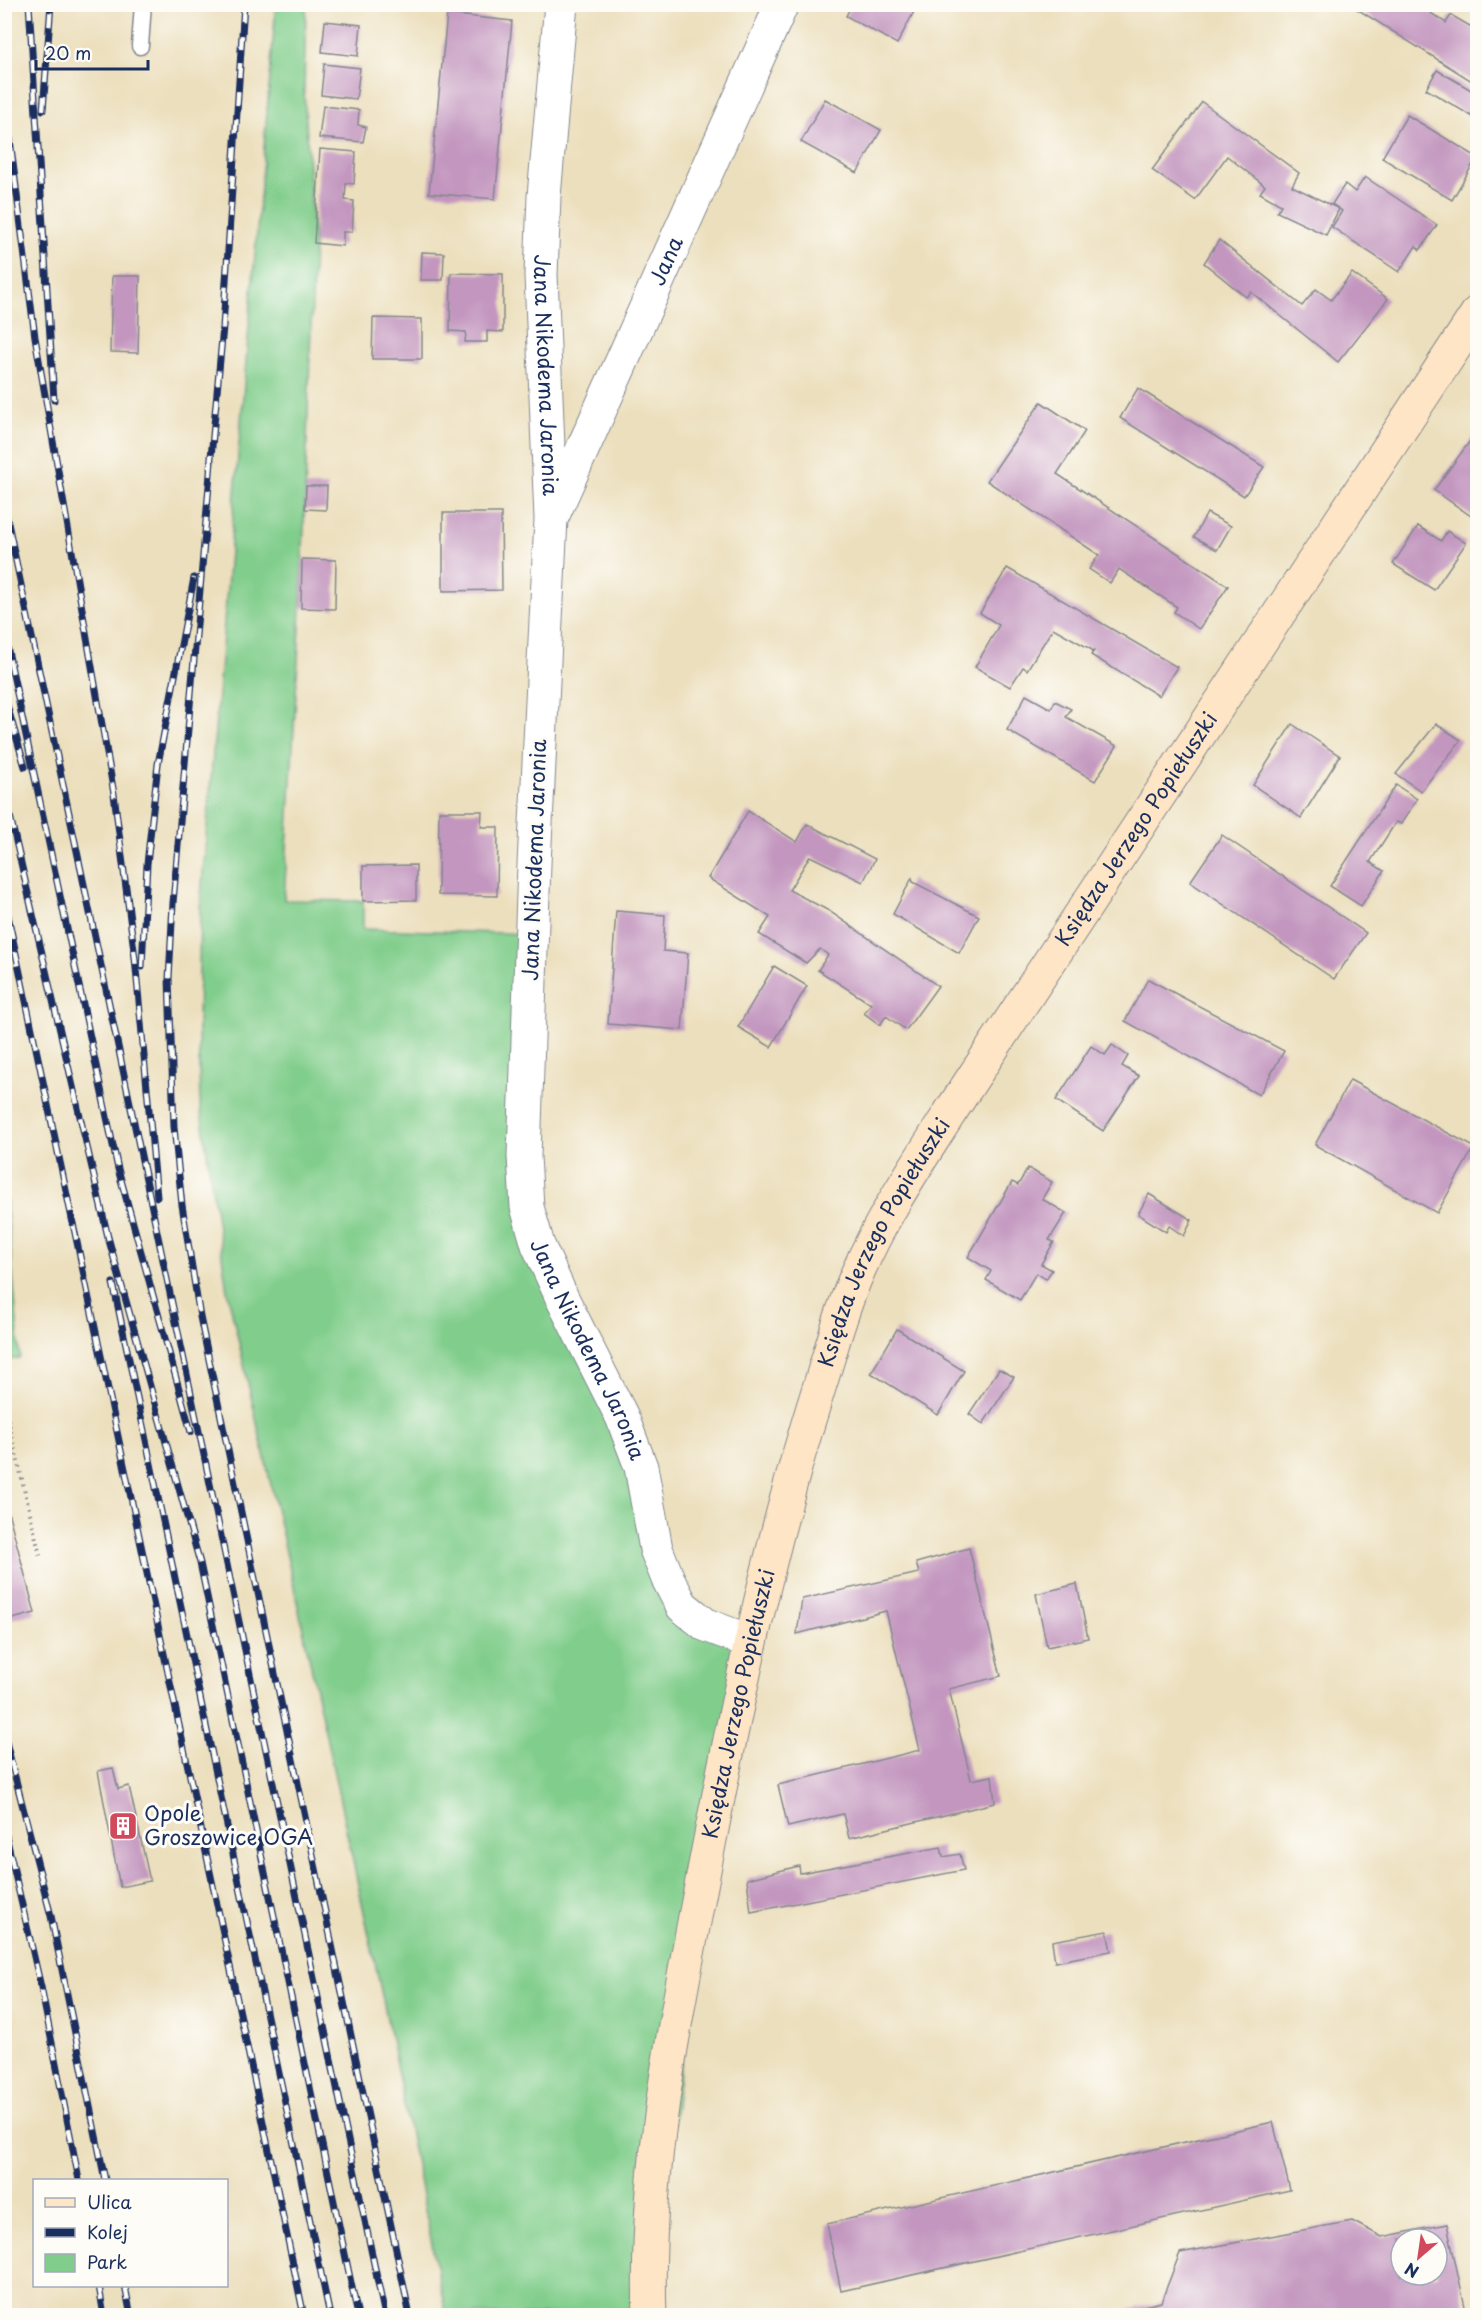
<svg xmlns="http://www.w3.org/2000/svg" width="1482" height="2320" font-family="'Playpen Sans',sans-serif">
	<rect width="100%" height="100%" fill="#fdfcf7"/>
	<filter id="ink" filterUnits="userSpaceOnUse"><feTurbulence type="fractalNoise" baseFrequency=".0167" numOctaves="2"/><feDisplacementMap in="SourceGraphic" scale="12" xChannelSelector="R" yChannelSelector="G"/><feConvolveMatrix kernelMatrix="1 2 1 2 8 2 1 2 1" color-interpolation-filters="sRGB"/></filter>
	<filter id="wash" filterUnits="userSpaceOnUse"><feTurbulence type="fractalNoise" baseFrequency=".008" numOctaves="4" result="noise"/><feDisplacementMap in="SourceGraphic" scale="24" xChannelSelector="R" yChannelSelector="G"/><feGaussianBlur stdDeviation="1.35" result="paint"/><feColorMatrix in="noise" values="0 0 0 0 0 0 0 0 0 0 0 0 0 0 0 0 0 1.4 0 .05"/><feComposite in="paint" operator="in"/></filter>
	<g filter="url(#wash)">
		<rect width="100%" height="100%" fill="#ecdfbd"/>
		<g fill="#81ce8c" stroke="#4e7e75" stroke-width="1.5">
			<polygon points="276,5 306,5 304,92 314,243 301,608 284,900 363,901 363,929 532,934 524,1156 668,1579 751,1642 706,1860 650,2315 446,2315 386,2014 293,1583 227,1290 200,1105 198,1030 200,909"/>
			<polygon points="5,1184 20,1358 5,1361 4,1361"/>
		</g>
		<g id="blocks">
			<g fill="#c396bf" fill-rule="evenodd">
				<polygon points="852,4 918,4 897,44 846,16"/>
				<polygon points="1349,4 1417,4 1446,23 1451,15 1475,29 1478,25 1478,85"/>
				<polygon points="447,14 512,21 495,199 429,193"/>
				<polygon points="325,21 361,25 358,56 322,52"/>
				<polygon points="324,64 360,68 356,99 321,95"/>
				<polygon points="1437,70 1478,94 1478,120 1426,89"/>
				<polygon points="825,99 881,130 857,173 801,142"/>
				<polygon points="1202,102 1299,173 1292,186 1339,209 1326,235 1277,212 1281,205 1260,193 1265,186 1227,156 1195,200 1152,170"/>
				<polygon points="323,106 359,110 358,125 366,127 363,142 319,138"/>
				<polygon points="1407,115 1477,157 1452,200 1382,158"/>
				<polygon points="320,149 356,152 354,184 346,183 345,200 354,201 352,232 343,232 343,246 314,243"/>
				<polygon points="1365,177 1437,225 1420,250 1416,246 1399,272 1332,227 1342,211 1332,204 1345,184 1355,192"/>
				<polygon points="1219,240 1302,306 1316,289 1331,300 1352,273 1388,299 1338,362 1251,292 1246,297 1204,263"/>
				<polygon points="422,252 444,253 443,280 421,280"/>
				<polygon points="451,273 503,274 503,332 487,331 487,342 465,342 466,332 450,331"/>
				<polygon points="112,276 140,276 138,353 110,352"/>
				<polygon points="373,318 422,319 422,359 372,359"/>
				<polygon points="1138,388 1264,467 1244,496 1120,418"/>
				<polygon points="1041,402 1085,431 1057,474 1228,586 1199,629 1174,612 1177,607 1119,569 1110,583 1089,569 1099,555 987,481"/>
				<polygon points="1478,430 1478,521 1434,490"/>
				<polygon points="306,486 327,486 326,510 305,509"/>
				<polygon points="443,513 501,513 502,590 443,591"/>
				<polygon points="1207,513 1231,526 1217,550 1194,537"/>
				<polygon points="1418,526 1441,541 1447,531 1466,543 1434,590 1393,564"/>
				<polygon points="302,559 336,560 335,609 301,608"/>
				<polygon points="1007,568 1177,667 1159,696 1091,655 1094,651 1053,628 1027,670 1023,667 1010,687 975,667 999,625 980,613"/>
				<polygon points="1026,695 1051,709 1055,701 1071,709 1066,717 1117,746 1095,781 1007,730"/>
				<polygon points="1292,724 1340,756 1301,818 1253,785"/>
				<polygon points="1436,724 1461,740 1421,791 1396,774"/>
				<polygon points="1396,785 1417,799 1401,824 1396,822 1370,862 1384,871 1361,906 1330,886"/>
				<polygon points="439,811 482,811 481,827 498,827 497,896 438,895"/>
				<polygon points="748,811 797,842 807,824 875,859 863,882 810,856 789,890 829,911 938,986 906,1030 886,1016 880,1025 864,1013 871,1004 818,970 828,955 820,949 806,963 759,934 770,917 708,878"/>
				<polygon points="1222,835 1366,933 1334,979 1190,882"/>
				<polygon points="416,865 416,900 363,901 363,866"/>
				<polygon points="912,878 913,882 979,916 959,953 893,914"/>
				<polygon points="616,911 665,915 663,951 688,953 682,1030 608,1024"/>
				<polygon points="774,966 807,986 771,1047 738,1027"/>
				<polygon points="1148,979 1284,1051 1259,1095 1125,1021"/>
				<polygon points="1112,1045 1128,1056 1122,1066 1139,1076 1103,1131 1056,1100 1091,1046 1105,1055"/>
				<polygon points="1350,1080 1474,1147 1437,1213 1315,1145"/>
				<polygon points="1028,1168 1052,1182 1042,1199 1066,1213 1049,1240 1054,1242 1041,1264 1052,1270 1046,1279 1036,1273 1020,1300 986,1280 991,1271 968,1257 1012,1182 1018,1185"/>
				<polygon points="1149,1194 1192,1220 1184,1236 1169,1226 1166,1232 1138,1214"/>
				<polygon points="897,1329 964,1371 938,1415 871,1373"/>
				<polygon points="999,1369 1014,1377 983,1424 969,1414"/>
				<polygon points="4,1496 35,1613 12,1619 4,1595"/>
				<polygon points="969,1548 1001,1676 949,1689 971,1780 992,1776 995,1803 849,1838 843,1814 788,1827 778,1785 920,1750 886,1611 797,1634 802,1599 919,1573 916,1563"/>
				<polygon points="1077,1584 1088,1638 1047,1647 1036,1594"/>
				<polygon points="113,1768 118,1789 129,1786 150,1881 120,1887 98,1771"/>
				<polygon points="941,1847 943,1857 960,1854 964,1870 751,1912 747,1879 799,1866 800,1873"/>
				<polygon points="1107,1931 1111,1951 1055,1962 1052,1941"/>
				<polygon points="1273,2122 1290,2190 841,2291 827,2224"/>
				<path d="M 1352,2221 L 1382,2237 L 1447,2224 L 1467,2316 L 1102,2316 L 1161,2302 L 1180,2253 ZM 1401,2239 L 1437,2239 L 1437,2275 L 1401,2275 Z"/>
			</g>
		</g>
	</g>
	<g filter="url(#ink)">
		<use href="#blocks" fill-opacity="0" stroke="#84878e" stroke-width="1.5"/>
		<g fill="none" stroke-linecap="round" stroke-linejoin="round">
			<g stroke="#84878e" stroke-width="19">
				<polyline id="lane" points="140,46 143,4"/>
			</g>
			<g stroke="#84878e" stroke-width="35">
				<g id="street">
					<path id="s1" d="M 561,4 L 544,196 L 541,275 L 551,519 L 534,864 L 524,1156 L 527,1207 L 538,1245 L 563,1300 L 622,1417 L 641,1467 L 656,1549 L 668,1579 L 682,1606 L 706,1625 L 751,1642"/>
					<path id="s2" d="M 553,515 L 782,4"/>
				</g>
			</g>
			<g stroke="#84878e" stroke-width="35">
				<g id="secondary">
					<path id="s3" d="M 650,2316 C 644,2160 678,2006 707,1855 C 737,1699 770,1543 818,1391 C 831,1351 841,1310 858,1272 C 882,1216 917,1165 949,1114 L 1478,312"/>
				</g>
			</g>
			<polyline stroke="#84878e" stroke-width="4" stroke-dasharray="1.5 4.5" stroke-linecap="butt" points="4,1402 40,1556"/>
			<use href="#lane" stroke="#fff" stroke-width="16"/>
			<use href="#street" stroke="#fff" stroke-width="33"/>
			<use href="#secondary" stroke="#fde5c5" stroke-width="33"/>
			<g stroke="#1b2f5e" stroke-width="7">
				<g id="rail">
					<polyline points="29,4 54,400"/>
					<polyline points="4,92 35,337 114,794 135,958 157,1197"/>
					<polyline points="43,110 51,4"/>
					<polyline points="211,462 173,903 169,979 174,1127 182,1205 200,1317 410,2316"/>
					<polyline points="210,468 223,327 244,4"/>
					<polyline points="4,504 385,2316"/>
					<polyline points="4,632 118,1169 191,1432"/>
					<polyline points="4,695 25,767"/>
					<polyline points="4,790 108,1237 200,1563 358,2316"/>
					<polyline points="4,897 304,2316"/>
					<polyline points="142,967 147,864 158,764 194,578"/>
					<polyline points="113,1283 330,2316"/>
					<polyline points="4,1734 51,1916 105,2180"/>
					<polyline points="4,1827 41,1987 79,2180"/>
					<polyline points="99,2286 104,2316"/>
					<polyline points="125,2286 131,2316"/>
				</g>
			</g>
			<use href="#rail" stroke="#fdfcf7" stroke-width="4.5" stroke-dasharray="14" stroke-linecap="butt"/>
		</g>
	</g>
	<defs>
		<g id="building-square" transform="scale(1.5)"><rect x="-9" y="-9" width="18" height="18" rx="4" fill="#d1495b" stroke="#fdfcf7"/><path d="M-4-6H4V6H1V3H-1V6H-4ZM-2.5-4.3h1.7v1.8h-1.7ZM.8-4.3h1.7v1.8H.8ZM-2.5-1h1.7V.8h-1.7ZM.8-1h1.7V.8H.8Z" fill="#fff"/></g>
	</defs>
	<g fill-rule="evenodd">
		<use href="#building-square" x="123" y="1826"/>
	</g>
	<g text-anchor="middle" stroke-width="6" stroke-linejoin="round" paint-order="stroke">
		<g font-size="21" fill="#1b2f5e" stroke="#fdfcf7">
			<text dy="7" stroke="none"><textPath href="#s2" startOffset="278">Jana</textPath></text>
			<text dy="7" stroke="none"><textPath href="#s1" startOffset="372">Jana Nikodema Jaronia</textPath></text>
			<text dy="7" stroke="none"><textPath href="#s3" startOffset="1592">Księdza Jerzego Popiełuszki</textPath></text>
			<text transform="translate(535 860) rotate(-88)" y="7">Jana Nikodema Jaronia</text>
			<text dy="7" stroke="none"><textPath href="#s3" startOffset="1106">Księdza Jerzego Popiełuszki</textPath></text>
			<text dy="7" stroke="none"><textPath href="#s1" startOffset="1360">Jana Nikodema Jaronia</textPath></text>
			<text dy="7" stroke="none"><textPath href="#s3" startOffset="620">Księdza Jerzego Popiełuszki</textPath></text>
		</g>
		<g font-size="21" fill="#1b2f5e" stroke="#fdfcf7" text-anchor="start">
			<text x="144" y="1821">Opole<tspan x="144" dy="24">Groszowice OGA</tspan></text>
		</g>
	</g>
	<rect width="1482" height="2320" fill="none" stroke="#fdfcf7" stroke-width="24"/>
	<rect x="33" y="2179" width="195" height="108" fill="#fdfcf7" stroke="#a3aaba" stroke-width="1.5"/>
	<rect x="45" y="2198" width="30" height="9" fill="#fde5c5" stroke="#a3aaba" stroke-width="1.5"/>
	<text x="87" y="2209" font-size="18" fill="#1b2f5e">Ulica</text>
	<rect x="45" y="2228" width="30" height="9" fill="#1b2f5e" stroke="#a3aaba" stroke-width="1.5"/>
	<text x="87" y="2239" font-size="18" fill="#1b2f5e">Kolej</text>
	<rect x="45" y="2254" width="30" height="18" fill="#81ce8c" stroke="#a3aaba" stroke-width="1.5"/>
	<text x="87" y="2269" font-size="18" fill="#1b2f5e">Park</text>
	<g transform="translate(1419 2257) rotate(209)"><circle r="28" fill="#fdfcf7" stroke="#a3aaba" stroke-width="1.5"/>
	<path d="M0-4.5L10 22L0 15L-10 22Z" fill="#d1495b"/>
	<text y="-9" font-size="16" font-weight="bold" text-anchor="middle" fill="#1b2f5e">N</text>
	</g>
	<path d="M36 60v9h112v-9" fill="none" stroke="#1b2f5e" stroke-width="3"/>
	<text x="45" y="60" font-size="18" fill="#1b2f5e" stroke="#fdfcf7" stroke-width="4.5" paint-order="stroke">20 m</text>
</svg>
